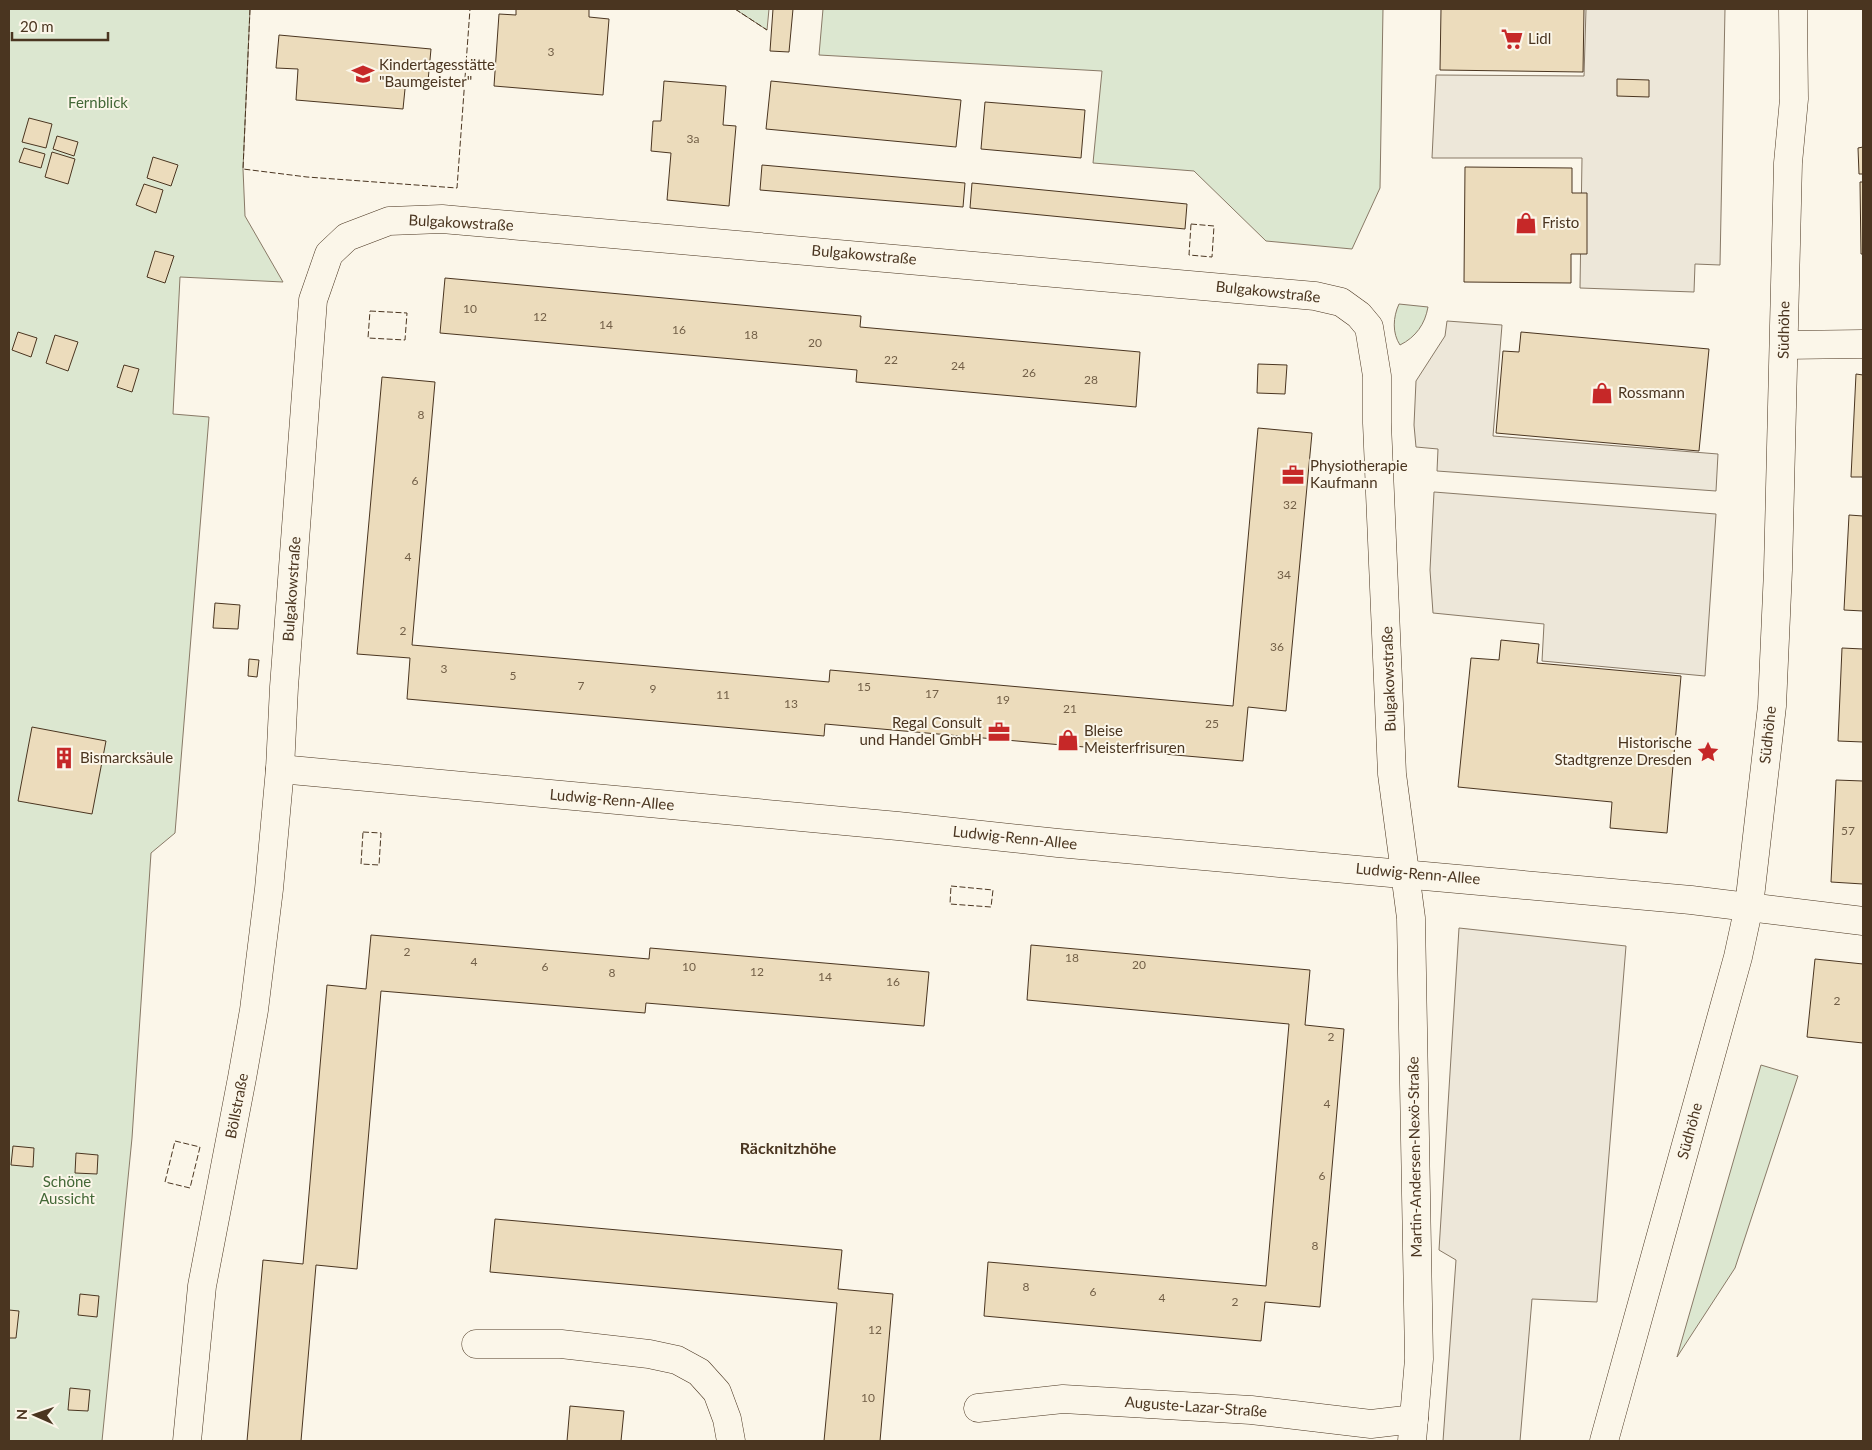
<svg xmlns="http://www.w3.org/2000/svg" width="1872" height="1450" font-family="Lato,sans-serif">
	<rect width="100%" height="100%" fill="#fbf6e9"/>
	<g fill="#dce7d0" stroke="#887966">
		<polygon points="9,9 250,9 243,169 245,216 283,282 180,277 173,414 209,417 175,833 151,853 132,1138 102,1441 9,1441"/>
		<polygon points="735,9 769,9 767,30"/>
		<polygon points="823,9 1383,9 1380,188 1352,249 1266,241 1194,171 1093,163 1102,71 819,55"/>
		<path d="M 1399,304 L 1428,307 C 1425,324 1416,337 1400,345 C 1392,333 1393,317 1399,304 Z"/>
		<polygon points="1761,1065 1798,1076 1735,1268 1677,1357"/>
	</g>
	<g fill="#ede7d9" stroke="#887966">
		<polygon points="1586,9 1725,9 1720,265 1695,264 1694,292 1580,288 1582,158 1432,158 1436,75 1584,76"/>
		<polygon points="1447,321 1502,325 1493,436 1718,454 1716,491 1437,471 1438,449 1416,447 1414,425 1416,381 1445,336"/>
		<polygon points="1434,492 1716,514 1705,676 1542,661 1544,624 1433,613 1430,570"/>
		<polygon points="1459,928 1626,946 1597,1302 1532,1299 1520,1441 1443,1441 1456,1260 1439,1250"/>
	</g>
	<g fill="#ecdcbc" stroke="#4a3520">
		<polygon points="516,9 589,9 589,17 609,19 603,95 494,86 499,14 516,15"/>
		<polygon points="773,9 793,9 789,52 770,51"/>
		<polygon points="1441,9 1584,9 1583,72 1440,70"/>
		<polygon points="279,35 431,49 428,81 406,79 403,109 296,100 298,69 276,68"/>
		<polygon points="1617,79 1649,80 1649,97 1617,96"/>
		<polygon points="664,81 726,86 723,125 736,126 729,206 667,200 671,153 651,151 653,121 661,121"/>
		<polygon points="771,81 961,100 956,147 766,129"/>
		<polygon points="985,102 1085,110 1081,158 981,149"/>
		<polygon points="29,118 52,124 46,148 22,142"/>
		<polygon points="57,136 78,142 74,156 53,149"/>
		<polygon points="1863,147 1863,174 1859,174 1858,148"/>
		<polygon points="24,148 45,154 41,168 19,162"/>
		<polygon points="52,152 75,159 68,184 45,177"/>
		<polygon points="153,157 178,165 171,186 147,178"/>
		<polygon points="762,165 965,183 963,207 760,190"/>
		<polygon points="1465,167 1572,168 1572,193 1587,193 1587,254 1571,254 1571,283 1464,282"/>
		<polygon points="1860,182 1863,182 1863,254 1861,254"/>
		<polygon points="972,183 1187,204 1185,229 970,208"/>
		<polygon points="144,184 163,190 156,213 136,205"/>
		<polygon points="155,251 174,256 165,283 147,277"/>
		<polygon points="445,278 861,316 860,327 1140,352 1136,407 856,382 857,370 440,333"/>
		<polygon points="18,332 37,338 31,357 12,350"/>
		<polygon points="1521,332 1709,349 1699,451 1496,433 1503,351 1519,352"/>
		<polygon points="55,335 78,342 68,371 46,363"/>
		<polygon points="1258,364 1287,365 1285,394 1257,393"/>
		<polygon points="124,365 139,369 132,392 117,387"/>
		<polygon points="1856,374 1863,375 1863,477 1851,477"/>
		<polygon points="382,377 435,382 412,645 829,682 830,670 1233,706 1258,428 1312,433 1286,711 1248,707 1243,761 825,724 824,736 407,699 410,658 357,654"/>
		<polygon points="1849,515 1863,516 1863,611 1844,610"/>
		<polygon points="215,603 240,605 238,629 213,628"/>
		<polygon points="1501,640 1539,644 1537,663 1681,676 1667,833 1610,828 1612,802 1458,787 1471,658 1499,660"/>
		<polygon points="1842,648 1863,649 1863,742 1838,741"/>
		<polygon points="249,659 259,660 257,677 248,676"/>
		<polygon points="32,727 106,741 92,814 18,801"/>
		<polygon points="1836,780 1863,781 1863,884 1831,882"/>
		<polygon points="371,935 649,959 650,948 929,972 924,1026 646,1003 645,1013 381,991 357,1269 316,1265 301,1441 247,1441 263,1260 303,1264 327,985 366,989"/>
		<polygon points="1031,945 1310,970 1305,1025 1344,1029 1320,1307 1265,1302 1261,1341 984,1316 988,1262 1266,1286 1289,1024 1027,1000"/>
		<polygon points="1815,959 1863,964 1863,1043 1807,1037"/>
		<polygon points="13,1146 34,1148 33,1167 11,1165"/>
		<polygon points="76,1153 98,1155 97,1174 75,1173"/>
		<polygon points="495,1219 842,1250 838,1289 893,1294 880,1441 824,1441 837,1303 490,1272"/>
		<polygon points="80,1294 99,1296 97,1317 78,1315"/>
		<polygon points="9,1310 19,1311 16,1338 9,1338"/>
		<polygon points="70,1388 90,1390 88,1411 68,1410"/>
		<polygon points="570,1406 624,1411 621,1441 567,1441"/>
	</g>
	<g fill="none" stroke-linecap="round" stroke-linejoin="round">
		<g stroke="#4a3520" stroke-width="29">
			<g id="street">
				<polyline points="1784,345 1863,344"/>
				<polyline points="280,769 898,826 1058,843 1691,900 1863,921"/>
				<polyline points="476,1344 561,1344 649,1354 677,1360 699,1372 717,1392 727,1419 731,1441"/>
				<polyline points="978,1408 1063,1399 1251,1410 1371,1424 1414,1419"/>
				<polyline points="187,1441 202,1286 242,1078 254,1010 269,889 280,769 284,687 313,300 329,254 347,237 389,221 442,219 1315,296 1341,302 1359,315 1369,327 1377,376 1377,423 1392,774 1411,918 1419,1359 1412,1441"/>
			</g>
		</g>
		<g stroke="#4a3520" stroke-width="29">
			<polyline id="secondary" points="1604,1441 1738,957 1749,906 1772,706 1778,570 1788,163 1794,99 1793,9"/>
		</g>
		<use href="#street" stroke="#fbf6e9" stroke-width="28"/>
		<use href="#secondary" stroke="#fbf6e9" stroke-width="28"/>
		<g stroke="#4a3520" stroke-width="1" stroke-dasharray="6 2.5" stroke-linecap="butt">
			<polyline points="250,9 243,169 307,177 457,188 470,9"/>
			<polyline points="735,9 767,30"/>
			<polygon points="1191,224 1214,226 1212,257 1189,255"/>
			<polygon points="370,311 407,313 405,340 368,338"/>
			<polygon points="363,832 381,833 379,865 361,864"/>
			<polygon points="951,886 993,890 991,907 950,904"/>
			<polygon points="175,1141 200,1147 190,1188 165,1182"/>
		</g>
	</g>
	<defs>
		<g id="supermarket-bare" transform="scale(1.725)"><path d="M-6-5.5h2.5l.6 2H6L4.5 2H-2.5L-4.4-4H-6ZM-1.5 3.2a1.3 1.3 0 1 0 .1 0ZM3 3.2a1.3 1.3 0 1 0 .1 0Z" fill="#c62828" stroke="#fbf6e9" stroke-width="2.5" paint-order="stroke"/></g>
		<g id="school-bare" transform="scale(1.725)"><path d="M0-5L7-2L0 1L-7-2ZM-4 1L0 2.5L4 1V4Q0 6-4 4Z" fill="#c62828" stroke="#fbf6e9" stroke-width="2.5" paint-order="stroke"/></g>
		<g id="shop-bare" transform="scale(1.725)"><path d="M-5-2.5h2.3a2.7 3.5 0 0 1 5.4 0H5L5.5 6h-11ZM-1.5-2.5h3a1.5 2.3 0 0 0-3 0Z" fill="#c62828" stroke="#fbf6e9" stroke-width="2.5" paint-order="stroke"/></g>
		<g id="office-bare" transform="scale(1.725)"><path d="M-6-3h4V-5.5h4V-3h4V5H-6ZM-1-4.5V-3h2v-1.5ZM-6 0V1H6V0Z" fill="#c62828" stroke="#fbf6e9" stroke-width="2.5" paint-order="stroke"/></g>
		<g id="sight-bare" transform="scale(1.725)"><path d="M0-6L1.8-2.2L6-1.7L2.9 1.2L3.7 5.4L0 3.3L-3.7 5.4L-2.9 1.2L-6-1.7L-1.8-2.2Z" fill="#c62828" stroke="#fbf6e9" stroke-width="2.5" paint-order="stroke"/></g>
		<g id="building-bare" transform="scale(1.725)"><path d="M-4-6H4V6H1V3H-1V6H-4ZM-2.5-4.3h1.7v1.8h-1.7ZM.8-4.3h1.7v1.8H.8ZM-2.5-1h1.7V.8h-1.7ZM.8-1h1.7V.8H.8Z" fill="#c62828" stroke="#fbf6e9" stroke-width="2.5" paint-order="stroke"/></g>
	</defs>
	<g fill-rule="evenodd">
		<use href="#supermarket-bare" x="1512" y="39"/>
		<use href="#school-bare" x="363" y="74"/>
		<use href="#shop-bare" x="1526" y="223"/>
		<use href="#shop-bare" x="1602" y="393"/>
		<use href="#office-bare" x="1293" y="475"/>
		<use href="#office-bare" x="999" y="732"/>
		<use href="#shop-bare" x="1068" y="740"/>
		<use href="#sight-bare" x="1708" y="752"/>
		<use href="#building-bare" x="64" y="758"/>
	</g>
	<g text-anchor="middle" stroke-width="4" stroke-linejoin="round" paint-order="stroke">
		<g font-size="12" fill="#725f47">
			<text x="551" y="56">3</text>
			<text x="693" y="143">3a</text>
			<text x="470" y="313">10</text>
			<text x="540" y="321">12</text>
			<text x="606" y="329">14</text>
			<text x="679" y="334">16</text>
			<text x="751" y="339">18</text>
			<text x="815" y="347">20</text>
			<text x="891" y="364">22</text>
			<text x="958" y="370">24</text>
			<text x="1029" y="377">26</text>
			<text x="1091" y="384">28</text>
			<text x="421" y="419">8</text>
			<text x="415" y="485">6</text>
			<text x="1290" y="509">32</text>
			<text x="408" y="561">4</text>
			<text x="1284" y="579">34</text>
			<text x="403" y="635">2</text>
			<text x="1277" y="651">36</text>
			<text x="444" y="673">3</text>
			<text x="513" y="680">5</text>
			<text x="581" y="690">7</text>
			<text x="864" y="691">15</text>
			<text x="653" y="693">9</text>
			<text x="932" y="698">17</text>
			<text x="723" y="699">11</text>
			<text x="1003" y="704">19</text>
			<text x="791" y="708">13</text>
			<text x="1070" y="713">21</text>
			<text x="1212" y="728">25</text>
			<text x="1848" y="835">57</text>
			<text x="407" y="956">2</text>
			<text x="1072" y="962">18</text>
			<text x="474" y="966">4</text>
			<text x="1139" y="969">20</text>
			<text x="545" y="971">6</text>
			<text x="689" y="971">10</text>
			<text x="757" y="976">12</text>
			<text x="612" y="977">8</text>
			<text x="825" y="981">14</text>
			<text x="893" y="986">16</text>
			<text x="1837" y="1005">2</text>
			<text x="1331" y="1041">2</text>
			<text x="1327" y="1108">4</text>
			<text x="1322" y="1180">6</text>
			<text x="1315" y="1250">8</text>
			<text x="1026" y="1291">8</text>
			<text x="1093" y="1296">6</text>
			<text x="1162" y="1302">4</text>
			<text x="1235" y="1306">2</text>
			<text x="875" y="1334">12</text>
			<text x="868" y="1402">10</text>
		</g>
		<g font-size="15" fill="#4a3520" stroke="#fbf6e9" text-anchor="start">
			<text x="1528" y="44">Lidl</text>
			<text x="379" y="70">Kindertagesstätte<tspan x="379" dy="17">"Baumgeister"</tspan></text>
			<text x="1542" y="228">Fristo</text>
			<text x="1618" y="398">Rossmann</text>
			<text x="1310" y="471">Physiotherapie<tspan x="1310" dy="17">Kaufmann</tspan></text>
			<text x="982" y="728" text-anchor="end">Regal Consult<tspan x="982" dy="17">und Handel GmbH</tspan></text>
			<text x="1084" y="736">Bleise<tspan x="1084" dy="17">Meisterfrisuren</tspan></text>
			<text x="1692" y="748" text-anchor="end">Historische<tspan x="1692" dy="17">Stadtgrenze Dresden</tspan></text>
			<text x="80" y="763">Bismarcksäule</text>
		</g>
		<g font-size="15" fill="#436837" stroke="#fbf6e9">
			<text x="98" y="108">Fernblick</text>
			<text x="67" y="1187">Schöne<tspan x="67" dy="17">Aussicht</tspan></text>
		</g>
		<g font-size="15" fill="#4a3520" stroke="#fbf6e9">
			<text transform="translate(461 223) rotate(3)" y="5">Bulgakowstraße</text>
			<text transform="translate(864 255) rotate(5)" y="5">Bulgakowstraße</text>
			<text transform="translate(1268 292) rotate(6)" y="5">Bulgakowstraße</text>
			<text transform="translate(1784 330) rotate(-89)" y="5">Südhöhe</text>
			<text transform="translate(292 589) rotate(-86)" y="5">Bulgakowstraße</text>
			<text transform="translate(1389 679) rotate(-92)" y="5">Bulgakowstraße</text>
			<text transform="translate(1768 735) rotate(-84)" y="5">Südhöhe</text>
			<text transform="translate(612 800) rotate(5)" y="5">Ludwig-Renn-Allee</text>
			<text transform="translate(1015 838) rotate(6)" y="5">Ludwig-Renn-Allee</text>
			<text transform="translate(1418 874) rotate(5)" y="5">Ludwig-Renn-Allee</text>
			<text transform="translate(237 1106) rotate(-79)" y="5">Böllstraße</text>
			<text transform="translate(1690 1131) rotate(-75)" y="5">Südhöhe</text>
			<text transform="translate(1415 1157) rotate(-91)" y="5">Martin-Andersen-Nexö-Straße</text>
			<text transform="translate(1196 1407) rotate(4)" y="5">Auguste-Lazar-Straße</text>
		</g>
		<g font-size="16" font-weight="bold" fill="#4a3520" stroke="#fbf6e9">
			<text x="788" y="1154">Räcknitzhöhe</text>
		</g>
	</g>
	<rect width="1872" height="1450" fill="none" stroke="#4a3520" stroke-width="20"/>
	<g transform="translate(35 1415) rotate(272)" stroke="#fbf6e9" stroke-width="4" paint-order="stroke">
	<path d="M0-4L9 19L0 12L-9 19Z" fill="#4a3520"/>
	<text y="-8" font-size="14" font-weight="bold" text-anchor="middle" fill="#4a3520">N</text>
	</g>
	<path d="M12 32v8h96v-8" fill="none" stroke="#4a3520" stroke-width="2.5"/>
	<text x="20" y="32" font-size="15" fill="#4a3520" stroke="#fbf6e9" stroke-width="4" paint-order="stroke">20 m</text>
</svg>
